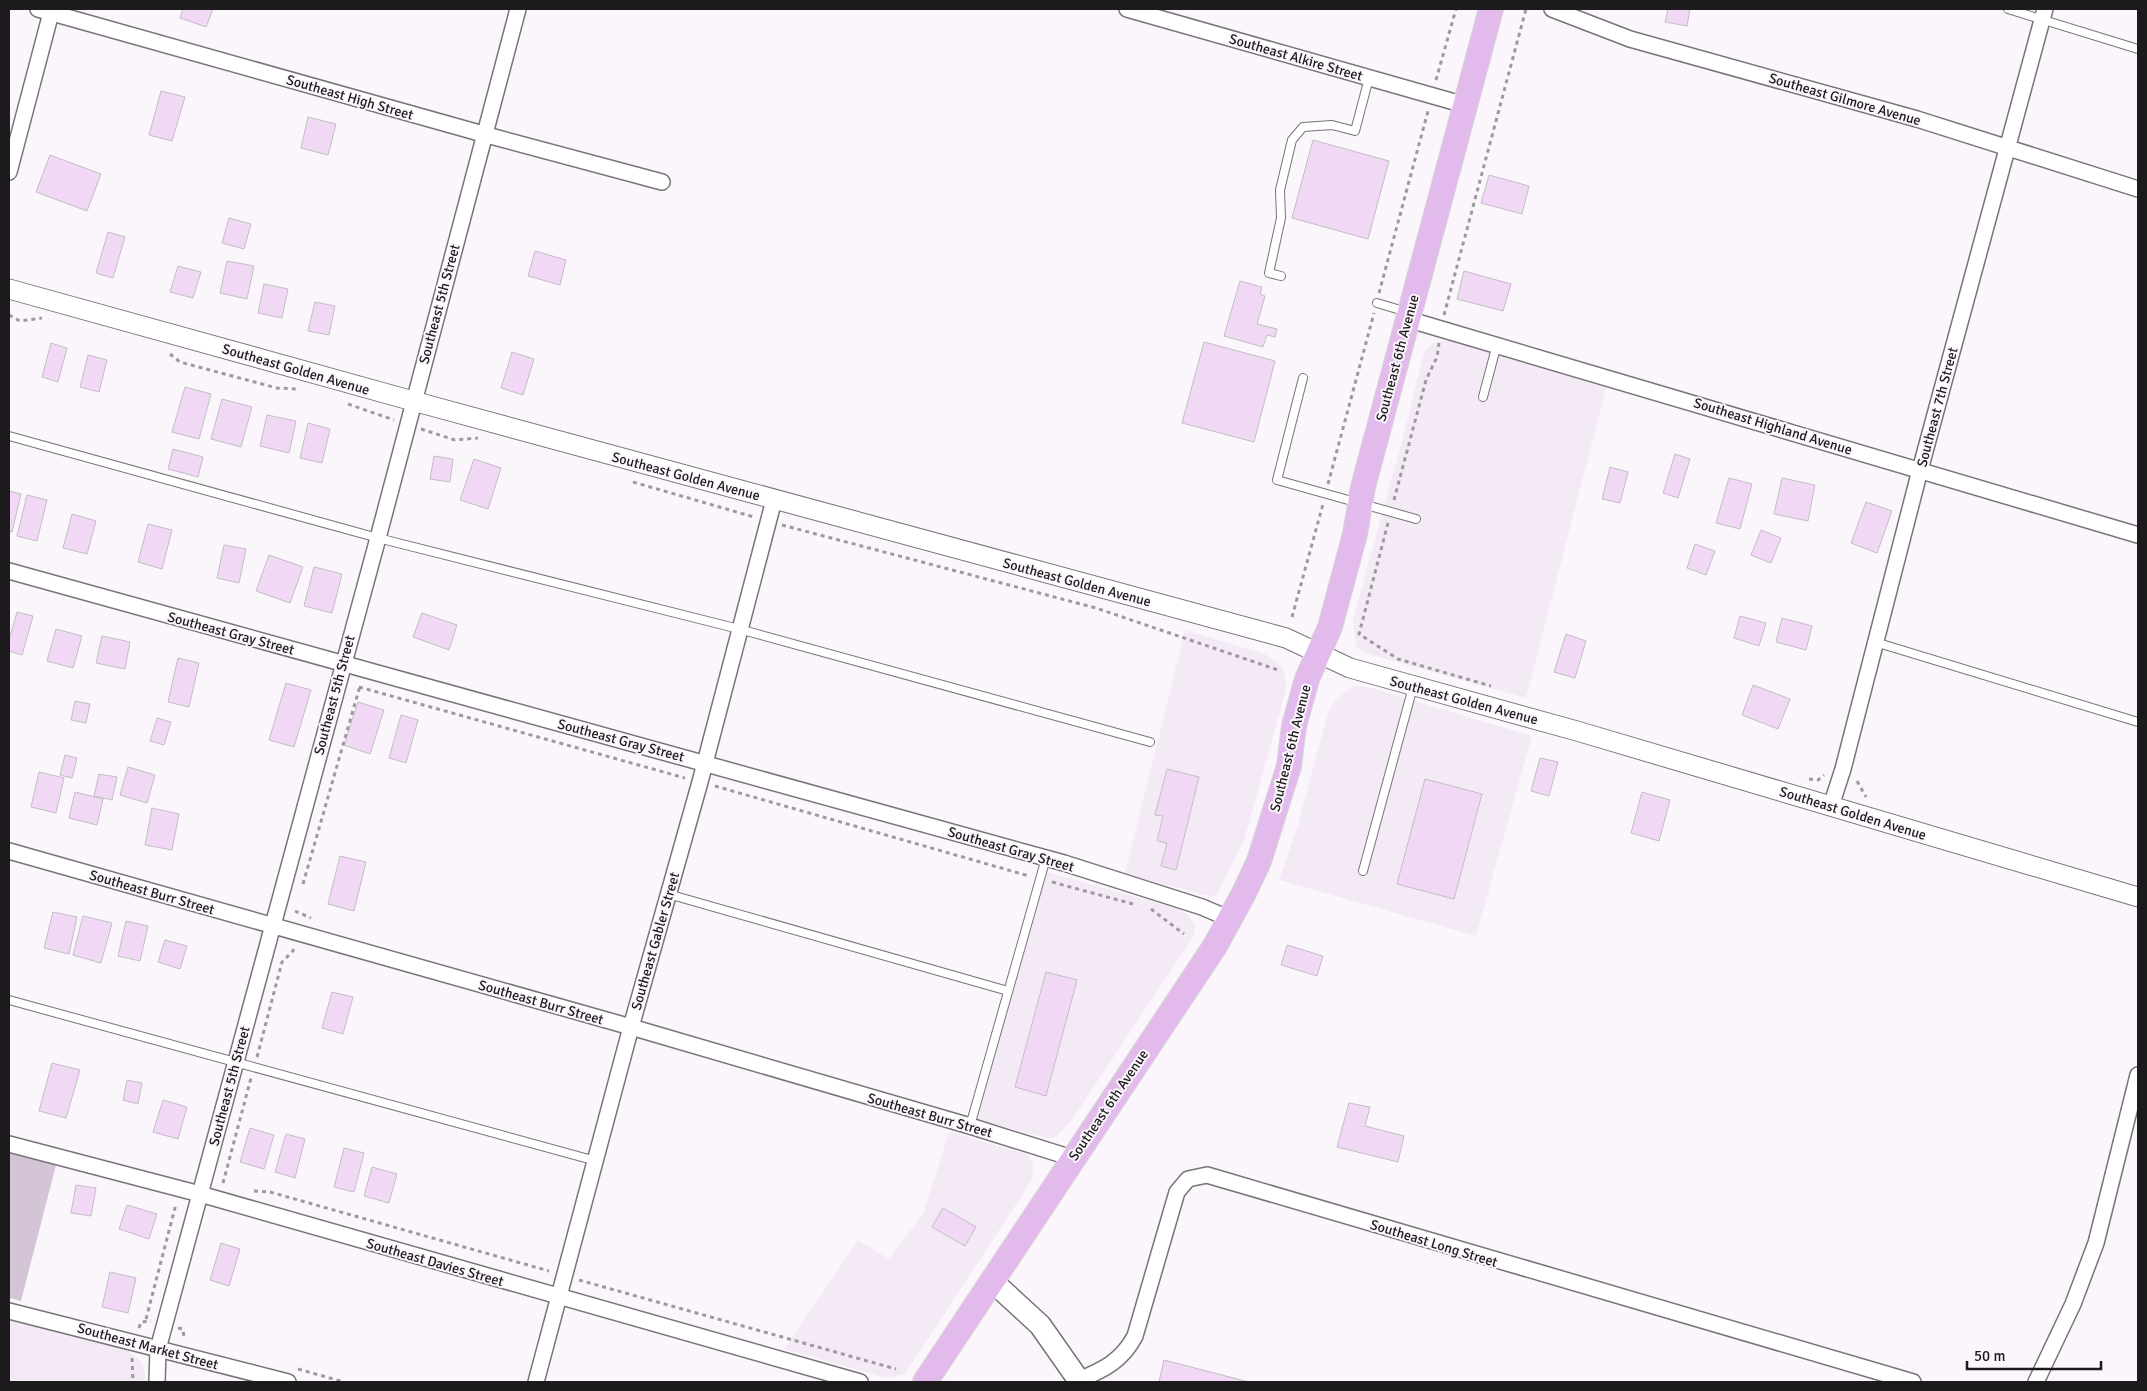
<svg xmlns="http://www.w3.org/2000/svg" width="2147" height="1391" font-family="Signika,sans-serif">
	<rect width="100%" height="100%" fill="#fbf6fc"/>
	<g fill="#f4eaf6">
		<polygon points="1442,341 1453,341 1607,385 1526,698 1364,653 1356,646 1353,619 1403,437 1424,352 1431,344"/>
		<polygon points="1185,630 1265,654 1277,662 1285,672 1286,690 1244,841 1216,896 1205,895 1125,874"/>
		<polygon points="1353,686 1368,687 1532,736 1476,936 1279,880 1297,828 1328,712 1336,700"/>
		<polygon points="1044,871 1178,909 1187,914 1195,925 1193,937 1070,1123 1055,1138 1046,1138 976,1119"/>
		<polygon points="949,1132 1027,1154 1033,1164 1032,1180 905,1374 886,1378 784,1349 858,1240 889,1259 923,1214"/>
		<polygon points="9,1317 125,1349 138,1358 144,1368 145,1382 9,1382"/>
	</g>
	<polygon fill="#d3c5d6" points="9,1153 56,1165 21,1301 9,1298"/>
	<g fill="#f1d9f6" stroke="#c2bdc3">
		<polygon points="183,9 213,9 206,27 180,18"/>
		<polygon points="1668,9 1690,9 1687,26 1665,22"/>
		<polygon points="161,91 185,97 172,141 149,135"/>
		<polygon points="308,117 336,124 328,155 301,148"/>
		<polygon points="1313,140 1389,161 1368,239 1292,218"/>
		<polygon points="50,155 101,174 87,211 36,192"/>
		<polygon points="1489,175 1529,186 1522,214 1481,203"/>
		<polygon points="229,218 251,224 244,249 222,243"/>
		<polygon points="108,232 125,237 113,278 96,273"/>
		<polygon points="535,251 566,260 560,285 528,276"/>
		<polygon points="227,261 254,266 247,299 220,293"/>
		<polygon points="178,266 201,272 193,298 170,292"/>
		<polygon points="1464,271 1511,284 1503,311 1457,299"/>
		<polygon points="1240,281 1262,287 1260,294 1265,296 1257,324 1277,329 1275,337 1267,335 1263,347 1224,336"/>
		<polygon points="264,284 288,289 282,318 258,313"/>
		<polygon points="315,302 335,306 329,335 308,331"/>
		<polygon points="1204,342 1275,361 1254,442 1182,423"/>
		<polygon points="51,343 67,348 58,382 42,377"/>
		<polygon points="512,352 534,359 523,395 501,388"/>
		<polygon points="88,355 107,360 99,392 80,387"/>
		<polygon points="185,387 211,394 199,439 172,432"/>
		<polygon points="222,399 252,407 241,447 211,439"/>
		<polygon points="267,415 296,421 289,453 260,446"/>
		<polygon points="308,423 330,429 322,463 300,458"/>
		<polygon points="173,449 203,457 198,477 168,469"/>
		<polygon points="1675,454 1690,459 1678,498 1663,493"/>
		<polygon points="434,456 453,459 450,482 430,479"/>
		<polygon points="474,459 501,468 488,509 460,500"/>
		<polygon points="1610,467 1628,472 1620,503 1602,499"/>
		<polygon points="1729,478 1752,484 1740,529 1716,523"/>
		<polygon points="1782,478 1815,485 1808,521 1774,514"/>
		<polygon points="9,491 21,494 12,532 9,531"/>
		<polygon points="27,495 47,500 37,541 17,536"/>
		<polygon points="1866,502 1892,511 1877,553 1851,543"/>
		<polygon points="72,514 96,521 87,554 63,548"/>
		<polygon points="148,524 172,530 162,569 138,562"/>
		<polygon points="1761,530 1781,538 1771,563 1751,555"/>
		<polygon points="1695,544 1715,551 1706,575 1687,568"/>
		<polygon points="224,545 246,549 239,583 217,578"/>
		<polygon points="269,555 303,567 290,603 256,591"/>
		<polygon points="314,567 342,574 332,613 304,606"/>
		<polygon points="17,612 33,616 22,655 9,651 9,640"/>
		<polygon points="422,613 457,625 449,650 413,637"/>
		<polygon points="1740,616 1766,623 1759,646 1734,638"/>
		<polygon points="1782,618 1812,626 1806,650 1776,642"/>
		<polygon points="56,629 82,636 73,668 47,661"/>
		<polygon points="1566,634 1586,641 1575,678 1554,672"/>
		<polygon points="102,636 130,642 125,669 96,663"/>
		<polygon points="178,658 199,663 189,707 168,702"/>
		<polygon points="286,683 311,690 294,747 269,740"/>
		<polygon points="1753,685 1790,699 1778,729 1742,715"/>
		<polygon points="75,701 90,704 86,723 71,720"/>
		<polygon points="358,702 384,710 370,754 344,745"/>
		<polygon points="401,715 418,720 406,763 389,758"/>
		<polygon points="157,718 171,722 164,745 150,741"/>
		<polygon points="65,755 77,758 72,778 60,775"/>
		<polygon points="1540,758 1558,762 1549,796 1531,791"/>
		<polygon points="128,767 155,775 147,803 120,795"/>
		<polygon points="1167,769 1199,777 1176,870 1161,866 1167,843 1157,841 1163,816 1155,815"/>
		<polygon points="39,772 64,778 56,813 31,807"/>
		<polygon points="99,774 117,777 112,800 94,796"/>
		<polygon points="1425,779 1482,794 1454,899 1397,884"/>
		<polygon points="75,792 103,799 97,825 69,818"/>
		<polygon points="1642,792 1670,800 1659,841 1631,833"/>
		<polygon points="152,808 179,814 172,850 145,845"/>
		<polygon points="340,856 366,862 354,911 328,904"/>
		<polygon points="53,912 77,917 69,954 44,948"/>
		<polygon points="83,916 112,923 101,963 73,955"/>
		<polygon points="126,921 148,926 140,961 118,956"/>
		<polygon points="165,940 187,946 180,969 158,962"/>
		<polygon points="1287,945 1323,956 1317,976 1281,965"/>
		<polygon points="1046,972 1077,980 1046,1096 1015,1087"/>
		<polygon points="332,992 353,997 343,1034 322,1028"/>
		<polygon points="52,1063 80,1070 66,1118 39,1111"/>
		<polygon points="127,1080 142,1083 138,1104 123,1100"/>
		<polygon points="163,1100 187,1107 178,1139 153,1132"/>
		<polygon points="1349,1103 1370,1107 1365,1126 1404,1136 1398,1162 1337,1147"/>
		<polygon points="250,1128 274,1135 264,1169 240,1162"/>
		<polygon points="286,1134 305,1139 295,1178 275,1172"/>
		<polygon points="344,1148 364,1153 354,1192 334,1187"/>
		<polygon points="372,1167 397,1174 389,1203 364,1196"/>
		<polygon points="76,1185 96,1188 91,1216 71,1213"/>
		<polygon points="127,1205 157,1214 149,1239 119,1229"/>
		<polygon points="943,1208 976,1227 965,1246 932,1227"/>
		<polygon points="221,1243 240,1249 229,1286 210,1280"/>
		<polygon points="110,1272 136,1278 128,1313 102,1307"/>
		<polygon points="1164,1360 1249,1382 1159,1382"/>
	</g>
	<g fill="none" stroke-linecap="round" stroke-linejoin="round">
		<g stroke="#787379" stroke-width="10">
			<g id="service">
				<polyline points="2008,9 2138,49"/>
				<polyline points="1281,276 1269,273 1281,218 1280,190 1292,140 1303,127 1332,125 1355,131 1369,78"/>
				<polyline points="1377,303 1407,312"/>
				<polyline points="1303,378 1277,480 1416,519"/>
				<polyline points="1483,397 1497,344"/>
				<polyline points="9,436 378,538 739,629 1150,742"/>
				<polyline points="1875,642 2138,722"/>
				<polyline points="1363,871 1413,687"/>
				<polyline points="668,894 1008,991"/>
				<polyline points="9,1000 596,1161"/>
				<polyline points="970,1126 1046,858"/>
			</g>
		</g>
		<g stroke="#787379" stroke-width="18">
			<g id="minor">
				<polyline points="38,9 483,134 662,182"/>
				<polyline points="1127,9 1465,105"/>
				<polyline points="1552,9 1630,39 1917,119 2138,189"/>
				<polyline points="9,172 52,9"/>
				<polyline points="1407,319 2138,535"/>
				<polyline points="9,571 1064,863 1202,907 1230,919"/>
				<polyline points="1831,806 1843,769 1920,470 2045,9"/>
				<polyline points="9,851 631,1027 970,1126 1072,1158"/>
				<polyline points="9,1144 200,1194 860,1382"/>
				<polyline points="9,1311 288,1382"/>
				<path d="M 1079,1380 C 1103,1370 1122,1361 1135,1336 L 1177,1192 L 1188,1179 L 1207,1175 L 1913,1382"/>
				<polyline points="157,1382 158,1349 378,538 518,9"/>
				<polyline points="536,1382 631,1027 700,782 774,500"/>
				<polyline points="2036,1382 2073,1304 2096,1243 2138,1075"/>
			</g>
		</g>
		<g stroke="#787379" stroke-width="21">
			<polyline id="tertiary" points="9,289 413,401 1286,638 1350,668 1577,731 2138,897"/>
		</g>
		<g stroke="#787379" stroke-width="24">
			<polyline id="secondary" points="992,1281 1040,1325 1080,1382"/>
		</g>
		<g stroke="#d6d6d6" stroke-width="26">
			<polyline id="primary" points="925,1382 1215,946 1244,893 1259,861 1289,766 1294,726 1307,679 1330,627 1355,534 1363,487 1491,9"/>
		</g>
		<g stroke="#9d999e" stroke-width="3" stroke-dasharray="4 4" stroke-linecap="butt">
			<polyline points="1436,80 1456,9"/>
			<polyline points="1379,293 1428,111"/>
			<polyline points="9,315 20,321 42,318"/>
			<polyline points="1444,315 1526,9"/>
			<polyline points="170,354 180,362 277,388 297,389"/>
			<polyline points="348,404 394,420"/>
			<polyline points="421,429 455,440 478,438"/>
			<polyline points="633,482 754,517"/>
			<polyline points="1328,484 1374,313"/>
			<polyline points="1394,500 1426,380 1437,357 1439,343"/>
			<polyline points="1388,523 1359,634 1398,659 1491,686"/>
			<polyline points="782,525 1096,608 1278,670"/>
			<polyline points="1292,617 1323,504"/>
			<polyline points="359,687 685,778"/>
			<polyline points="1809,779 1818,780 1824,775"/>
			<polyline points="1857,781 1866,797"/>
			<polyline points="715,786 1029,876"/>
			<polyline points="1052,882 1133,904"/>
			<polyline points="303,884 360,686"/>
			<polyline points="1151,909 1184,934"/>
			<polyline points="295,911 311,918"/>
			<polyline points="257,1057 282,962 293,951 294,946"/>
			<polyline points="223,1183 251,1078"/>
			<polyline points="254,1191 270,1192 549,1271"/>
			<polyline points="579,1280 896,1369"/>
			<polyline points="146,1319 176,1204"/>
			<polyline points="139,1328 141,1322 151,1321"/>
			<polyline points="178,1328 183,1329 184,1338"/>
			<polyline points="132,1358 133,1382"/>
			<polyline points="298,1369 344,1382"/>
		</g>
		<use href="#service" stroke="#fff" stroke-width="8"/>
		<use href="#minor" stroke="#fff" stroke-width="15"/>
		<use href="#tertiary" stroke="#fff" stroke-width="19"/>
		<use href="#secondary" stroke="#fff" stroke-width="21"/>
		<use href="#primary" stroke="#e3baec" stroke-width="24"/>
	</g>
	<g text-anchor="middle" stroke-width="4" stroke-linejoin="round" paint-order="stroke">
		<g font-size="14" fill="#1c1a1c" stroke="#fbf6fc">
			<text transform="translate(1296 57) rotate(16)" y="5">Southeast Alkire Street</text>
			<text transform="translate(350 97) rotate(16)" y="5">Southeast High Street</text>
			<text transform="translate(1845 99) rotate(16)" y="5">Southeast Gilmore Avenue</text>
			<text transform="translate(439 304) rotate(-75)" y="5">Southeast 5th Street</text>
			<text transform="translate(1397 358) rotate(-75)" y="5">Southeast 6th Avenue</text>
			<text transform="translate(296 369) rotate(16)" y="5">Southeast Golden Avenue</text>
			<text transform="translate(1937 407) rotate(-75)" y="5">Southeast 7th Street</text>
			<text transform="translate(1773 426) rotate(17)" y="5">Southeast Highland Avenue</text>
			<text transform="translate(686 476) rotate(15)" y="5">Southeast Golden Avenue</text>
			<text transform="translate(1077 582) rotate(15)" y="5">Southeast Golden Avenue</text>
			<text transform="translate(231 633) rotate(15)" y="5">Southeast Gray Street</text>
			<text transform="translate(334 695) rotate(-75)" y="5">Southeast 5th Street</text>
			<text transform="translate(1464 700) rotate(15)" y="5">Southeast Golden Avenue</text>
			<text transform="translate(621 740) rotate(15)" y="5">Southeast Gray Street</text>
			<text transform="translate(1290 748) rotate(-76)" y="5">Southeast 6th Avenue</text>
			<text transform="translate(1853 813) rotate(17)" y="5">Southeast Golden Avenue</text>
			<text transform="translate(1011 849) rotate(16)" y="5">Southeast Gray Street</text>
			<text transform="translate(152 892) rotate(16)" y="5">Southeast Burr Street</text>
			<text transform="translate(655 941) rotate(-74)" y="5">Southeast Gabler Street</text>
			<text transform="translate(541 1002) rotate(16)" y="5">Southeast Burr Street</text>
			<text transform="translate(229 1086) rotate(-75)" y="5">Southeast 5th Street</text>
			<text transform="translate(1108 1105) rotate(-56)" y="5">Southeast 6th Avenue</text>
			<text transform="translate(930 1115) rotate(16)" y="5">Southeast Burr Street</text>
			<text transform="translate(1434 1243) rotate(17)" y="5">Southeast Long Street</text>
			<text transform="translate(435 1262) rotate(16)" y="5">Southeast Davies Street</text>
			<text transform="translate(148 1346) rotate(15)" y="5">Southeast Market Street</text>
		</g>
	</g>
	<rect width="2147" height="1391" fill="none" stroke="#1c1a1c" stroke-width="20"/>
	<path d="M1967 1361v8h134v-8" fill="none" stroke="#1c1a1c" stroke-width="2.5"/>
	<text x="1974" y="1361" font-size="15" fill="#1c1a1c" stroke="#fbf6fc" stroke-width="4" paint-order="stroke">50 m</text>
</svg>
